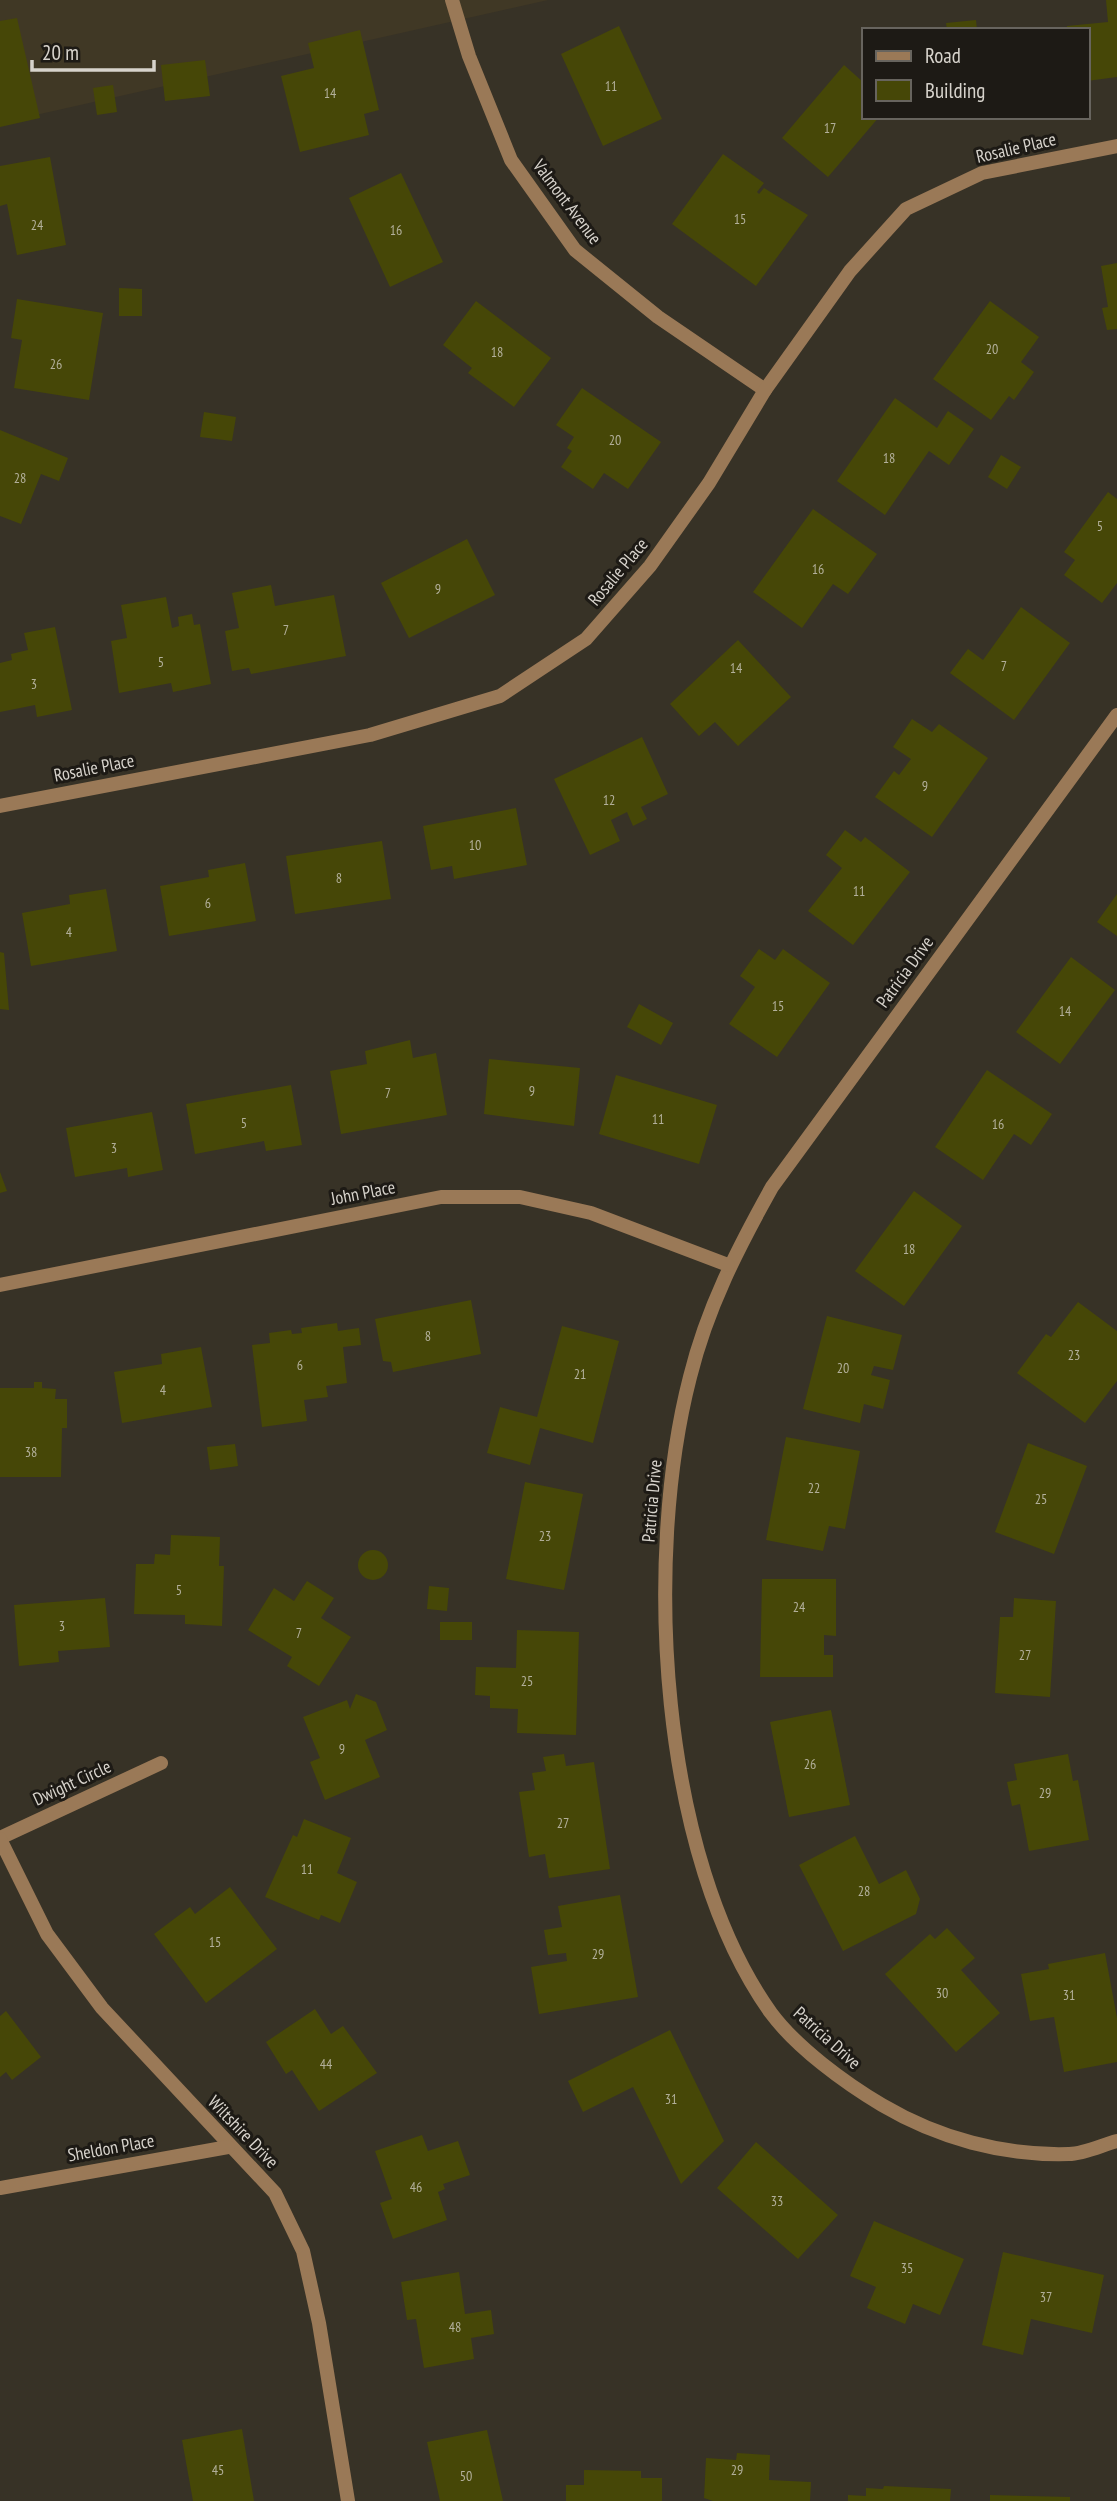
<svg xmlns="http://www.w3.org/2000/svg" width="1117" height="2501" font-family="'PT Sans Narrow',sans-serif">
	<rect width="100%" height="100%" fill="#373226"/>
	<polygon fill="#403825" points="0,0 548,0 0,123"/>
	<g fill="#464707">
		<polygon points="1106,0 1117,0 1117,77 1087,81 1087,30 1067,30 1067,26 1108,22"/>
		<polygon points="17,18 40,118 0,127 0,21"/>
		<polygon points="976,20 977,30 947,30 946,23"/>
		<polygon points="619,26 662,119 603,146 561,54"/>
		<polygon points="360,30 379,110 364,114 369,135 300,152 281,76 314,68 308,43"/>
		<polygon points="205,60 210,96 165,101 161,65"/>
		<polygon points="844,65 863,82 863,117 879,117 828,177 782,138"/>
		<polygon points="113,85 117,112 97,115 93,88"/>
		<polygon points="723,154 764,183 757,192 759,194 764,188 808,215 756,286 672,224"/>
		<polygon points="50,157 66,245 17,255 7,204 0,206 0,166"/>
		<polygon points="401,173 443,262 390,287 349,198"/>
		<polygon points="1117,263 1117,329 1107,330 1102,308 1108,307 1101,266"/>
		<polygon points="119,288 142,289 142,316 119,316"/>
		<polygon points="17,299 103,313 89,400 14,388 22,340 11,338"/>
		<polygon points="476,301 551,358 514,407 468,373 472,368 443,345"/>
		<polygon points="990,301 1039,337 1021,362 1034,372 1014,400 1009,396 991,420 933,379"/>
		<polygon points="582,388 661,442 628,489 604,473 593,489 561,467 572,451 567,448 574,437 556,425"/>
		<polygon points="895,398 937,428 948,411 974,429 949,465 929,451 885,515 837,481"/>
		<polygon points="204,412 236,417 232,441 200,437"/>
		<polygon points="0,430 68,458 59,481 41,474 21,524 0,516"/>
		<polygon points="1001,455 1021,467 1007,489 988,477"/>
		<polygon points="1108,492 1117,499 1117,583 1102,603 1064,575 1075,560 1064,552"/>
		<polygon points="813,509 877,554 848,594 833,584 802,628 753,592"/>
		<polygon points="467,539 495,595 409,638 381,583"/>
		<polygon points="271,585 275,606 334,595 346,656 251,674 249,668 232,671 225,631 239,628 232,593"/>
		<polygon points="166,597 172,628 179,626 178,617 192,614 194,625 200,624 211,684 173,692 171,683 119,693 111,641 127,638 121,605"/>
		<polygon points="1021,607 1070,643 1014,720 950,673 968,649 983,660"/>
		<polygon points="55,627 72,710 37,717 35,705 0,712 0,663 12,660 11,654 28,650 24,633"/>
		<polygon points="738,640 791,697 738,746 715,722 699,736 670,704"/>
		<polygon points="912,719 932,732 939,724 988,758 932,837 875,797 894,771 899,775 911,759 893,747"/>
		<polygon points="642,737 668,794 641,807 647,819 633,826 627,812 611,820 620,841 590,855 554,779"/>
		<polygon points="516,808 527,865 454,879 452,866 431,870 423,826"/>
		<polygon points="845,830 861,842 865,837 910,872 853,945 808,911 842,868 826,855"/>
		<polygon points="382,841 391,899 295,914 286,856"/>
		<polygon points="245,863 256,921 169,936 160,886 209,877 208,870"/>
		<polygon points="106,889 117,951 31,966 22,913 70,904 69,895"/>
		<polygon points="1117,894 1117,936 1097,922"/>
		<polygon points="759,949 775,960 783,949 830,983 777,1057 729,1024 755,987 740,976"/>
		<polygon points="0,952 4,953 9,1010 0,1009"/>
		<polygon points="1071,957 1115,990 1060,1064 1016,1032"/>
		<polygon points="639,1004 673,1023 661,1045 627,1027"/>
		<polygon points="410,1040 413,1058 436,1053 447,1115 341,1134 330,1071 367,1064 365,1051"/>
		<polygon points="489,1059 580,1068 574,1126 484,1114"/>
		<polygon points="987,1070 1052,1114 1031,1145 1014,1134 983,1180 935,1147"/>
		<polygon points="616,1075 717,1105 699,1164 599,1134"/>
		<polygon points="291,1085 302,1145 266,1151 264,1141 195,1154 186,1104"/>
		<polygon points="152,1112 163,1170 128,1177 127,1168 75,1177 66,1128"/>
		<polygon points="0,1172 7,1191 0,1193"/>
		<polygon points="914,1191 962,1226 904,1306 855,1271"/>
		<polygon points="471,1300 481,1354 393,1372 391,1362 383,1361 375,1319"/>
		<polygon points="1078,1302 1117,1331 1117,1381 1085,1423 1017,1373 1046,1334 1051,1337"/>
		<polygon points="827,1316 902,1335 893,1370 874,1366 871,1375 890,1380 883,1409 864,1404 860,1423 803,1409"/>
		<polygon points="337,1323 338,1331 359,1328 361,1345 343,1347 347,1383 326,1386 328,1397 304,1400 307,1421 262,1427 252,1345 270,1343 269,1333 291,1330 292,1334 302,1333 301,1328"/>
		<polygon points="562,1326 619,1341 593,1443 540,1428 530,1465 487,1453 500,1407 537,1417"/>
		<polygon points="201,1347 212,1407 122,1423 114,1372 162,1364 161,1354"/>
		<polygon points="34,1382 42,1382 42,1388 56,1389 55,1399 67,1399 67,1428 62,1428 61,1477 0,1477 0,1388 34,1388"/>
		<polygon points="786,1437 860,1451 845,1529 829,1526 823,1551 766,1540"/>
		<polygon points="1028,1443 1087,1466 1054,1554 995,1532"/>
		<polygon points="235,1444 238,1466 210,1470 207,1447"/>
		<polygon points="525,1482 583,1494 564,1590 506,1579"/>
		<polygon points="171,1535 220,1537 219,1566 224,1566 222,1626 185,1624 185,1615 134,1614 136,1564 154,1564 155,1554 170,1555"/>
		<circle cx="373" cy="1565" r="15"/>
		<polygon points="762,1579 836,1579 836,1636 824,1635 824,1655 833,1655 833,1677 760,1677"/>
		<polygon points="307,1581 334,1598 321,1618 351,1637 319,1686 287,1666 292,1657 248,1630 274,1588 294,1601"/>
		<polygon points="429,1586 449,1588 447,1611 427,1609"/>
		<polygon points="105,1598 110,1647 58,1651 59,1662 19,1666 14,1605"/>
		<polygon points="1014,1598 1056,1601 1050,1697 995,1693 1000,1617 1013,1617"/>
		<rect x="440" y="1622" width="32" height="18"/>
		<polygon points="517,1630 579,1632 576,1735 517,1733 518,1709 490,1708 490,1696 475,1695 476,1667 516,1668"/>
		<polygon points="356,1694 376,1702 387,1730 365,1740 380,1777 325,1800 310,1762 320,1758 303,1717 347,1700 350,1709"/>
		<polygon points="831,1710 850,1805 789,1817 770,1722"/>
		<polygon points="564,1754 566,1766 594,1762 610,1869 549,1878 545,1854 529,1857 519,1792 535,1790 532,1773 546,1771 543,1757"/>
		<polygon points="1068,1754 1073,1781 1078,1780 1089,1840 1029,1851 1020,1804 1012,1806 1007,1782 1017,1780 1014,1764"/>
		<polygon points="304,1819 351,1838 337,1873 357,1882 340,1923 321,1915 319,1920 265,1897 293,1835 297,1837"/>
		<polygon points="855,1836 879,1884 906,1870 920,1899 916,1914 843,1951 799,1865"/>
		<polygon points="230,1887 277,1949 206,2003 154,1934 190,1907 195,1914"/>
		<polygon points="620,1895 638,1997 539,2014 531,1967 567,1961 566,1953 548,1955 544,1930 562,1927 558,1906"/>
		<polygon points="947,1928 975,1958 961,1970 1000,2013 956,2052 885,1974 930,1934 935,1939"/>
		<polygon points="1105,1953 1117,2018 1117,2062 1064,2072 1054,2017 1030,2021 1021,1974 1049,1969 1048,1964"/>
		<polygon points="315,2009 331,2034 343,2026 377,2073 319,2111 292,2070 286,2074 266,2042"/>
		<polygon points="6,2011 41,2057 12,2080 6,2072 0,2077 0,2016"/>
		<polygon points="670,2030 724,2141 681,2184 633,2087 583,2112 568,2081"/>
		<polygon points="422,2135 428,2151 458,2141 470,2175 443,2184 445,2189 438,2192 447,2220 393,2239 380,2203 392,2199 375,2151"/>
		<polygon points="756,2142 838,2215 798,2259 717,2188"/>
		<polygon points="874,2221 964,2259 940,2315 913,2304 905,2324 867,2308 876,2287 850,2276"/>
		<polygon points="1003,2252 1104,2275 1092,2333 1031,2319 1023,2355 982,2345"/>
		<polygon points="459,2272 465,2314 491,2310 494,2334 471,2338 474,2359 424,2368 416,2319 407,2320 401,2282"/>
		<polygon points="242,2429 254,2501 193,2501 182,2440"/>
		<polygon points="487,2430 503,2501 440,2501 427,2442"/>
		<polygon points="737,2453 770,2455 769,2480 811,2482 810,2501 713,2501 704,2498 706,2458 736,2460"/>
		<polygon points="584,2470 641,2471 641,2478 662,2478 662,2501 566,2501 566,2485 584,2485"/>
		<polygon points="884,2486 951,2489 950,2501 848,2501 848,2495 866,2496 866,2488 883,2489"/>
		<polygon points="990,2495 1070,2497 1070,2501 990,2501"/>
	</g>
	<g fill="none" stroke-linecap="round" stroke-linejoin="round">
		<g stroke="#9a7957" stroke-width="14">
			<polyline points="452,0 469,56 511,160 575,250 658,317 765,390"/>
			<path d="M 1117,715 L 772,1187 C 738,1248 707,1308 690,1377 C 643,1559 659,1857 771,2013 C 797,2048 845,2083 882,2105 C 938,2138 1003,2156 1069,2154 C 1084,2154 1102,2145 1117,2141"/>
			<polyline points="0,806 370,735 500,696 586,639 650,566 709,483 765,390 850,271 906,209 982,173 1117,146"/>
			<polyline points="0,1285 441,1197 520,1197 591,1213 728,1265"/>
			<polyline points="0,1838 161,1763"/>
			<polyline points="0,1839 47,1934 102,2008 275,2193 303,2251 319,2323 348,2501"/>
			<polyline points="0,2188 228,2147"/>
		</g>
	</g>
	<g text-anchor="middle" stroke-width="6" stroke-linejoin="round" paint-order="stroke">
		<g font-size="14" fill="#b3b09b">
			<text x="611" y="91">11</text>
			<text x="330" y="98">14</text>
			<text x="830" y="133">17</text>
			<text x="740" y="224">15</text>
			<text x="37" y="230">24</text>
			<text x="396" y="235">16</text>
			<text x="992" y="354">20</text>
			<text x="497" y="357">18</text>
			<text x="56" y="369">26</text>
			<text x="615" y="445">20</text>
			<text x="889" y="463">18</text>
			<text x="20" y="483">28</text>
			<text x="1100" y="531">5</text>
			<text x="818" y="574">16</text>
			<text x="438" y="594">9</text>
			<text x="286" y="635">7</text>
			<text x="161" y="667">5</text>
			<text x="1004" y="671">7</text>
			<text x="736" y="673">14</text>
			<text x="34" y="689">3</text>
			<text x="925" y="791">9</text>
			<text x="609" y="805">12</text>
			<text x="475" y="850">10</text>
			<text x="339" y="883">8</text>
			<text x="859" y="896">11</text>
			<text x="208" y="908">6</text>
			<text x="69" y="937">4</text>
			<text x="778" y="1011">15</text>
			<text x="1065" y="1016">14</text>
			<text x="532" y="1096">9</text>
			<text x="388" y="1098">7</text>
			<text x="658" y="1124">11</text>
			<text x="244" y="1128">5</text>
			<text x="998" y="1129">16</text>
			<text x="114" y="1153">3</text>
			<text x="909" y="1254">18</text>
			<text x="428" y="1341">8</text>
			<text x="1074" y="1360">23</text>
			<text x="300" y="1370">6</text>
			<text x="843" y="1373">20</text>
			<text x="580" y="1379">21</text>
			<text x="163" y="1395">4</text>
			<text x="31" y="1457">38</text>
			<text x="814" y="1493">22</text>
			<text x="1041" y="1504">25</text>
			<text x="545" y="1541">23</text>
			<text x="179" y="1595">5</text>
			<text x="799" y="1612">24</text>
			<text x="62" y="1631">3</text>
			<text x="299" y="1638">7</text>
			<text x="1025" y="1660">27</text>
			<text x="527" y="1686">25</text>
			<text x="342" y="1754">9</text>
			<text x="810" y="1769">26</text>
			<text x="1045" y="1798">29</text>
			<text x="563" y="1828">27</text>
			<text x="307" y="1874">11</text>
			<text x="864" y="1896">28</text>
			<text x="215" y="1947">15</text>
			<text x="598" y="1959">29</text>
			<text x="942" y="1998">30</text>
			<text x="1069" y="2000">31</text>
			<text x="326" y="2069">44</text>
			<text x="671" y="2104">31</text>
			<text x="416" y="2192">46</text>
			<text x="777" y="2206">33</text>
			<text x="907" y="2273">35</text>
			<text x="1046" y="2302">37</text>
			<text x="455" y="2332">48</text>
			<text x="218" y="2475">45</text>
			<text x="737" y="2475">29</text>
			<text x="466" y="2481">50</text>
		</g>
		<g font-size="18" fill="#d7d3cc" stroke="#1d1a15">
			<text transform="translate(1016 148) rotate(-13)" y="6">Rosalie Place</text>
			<text transform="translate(567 202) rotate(53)" y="6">Valmont Avenue</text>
			<text transform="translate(618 572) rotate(-50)" y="6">Rosalie Place</text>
			<text transform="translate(94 768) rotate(-11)" y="6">Rosalie Place</text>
			<text transform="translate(905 972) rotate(-54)" y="6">Patricia Drive</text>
			<text transform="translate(363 1193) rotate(-11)" y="6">John Place</text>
			<text transform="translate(652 1501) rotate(-85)" y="6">Patricia Drive</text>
			<text transform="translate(72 1783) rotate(-25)" y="6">Dwight Circle</text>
			<text transform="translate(827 2038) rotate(42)" y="6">Patricia Drive</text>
			<text transform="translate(243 2132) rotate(46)" y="6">Wiltshire Drive</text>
			<text transform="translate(111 2148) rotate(-10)" y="6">Sheldon Place</text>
		</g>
	</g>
	<rect x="862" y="28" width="228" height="91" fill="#1d1a15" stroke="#67645e" stroke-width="2"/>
	<rect x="876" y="51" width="35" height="10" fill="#9a7957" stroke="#67645e" stroke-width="2"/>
	<text x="925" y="63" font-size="21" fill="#d7d3cc">Road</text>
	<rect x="876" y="80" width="35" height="21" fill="#464707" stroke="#67645e" stroke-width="2"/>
	<text x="925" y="98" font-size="21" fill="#d7d3cc">Building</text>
	<path d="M32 60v10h122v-10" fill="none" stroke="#d7d3cc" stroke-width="3.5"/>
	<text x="42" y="60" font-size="21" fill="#d7d3cc" stroke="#1d1a15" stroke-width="5" paint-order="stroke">20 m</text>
</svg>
